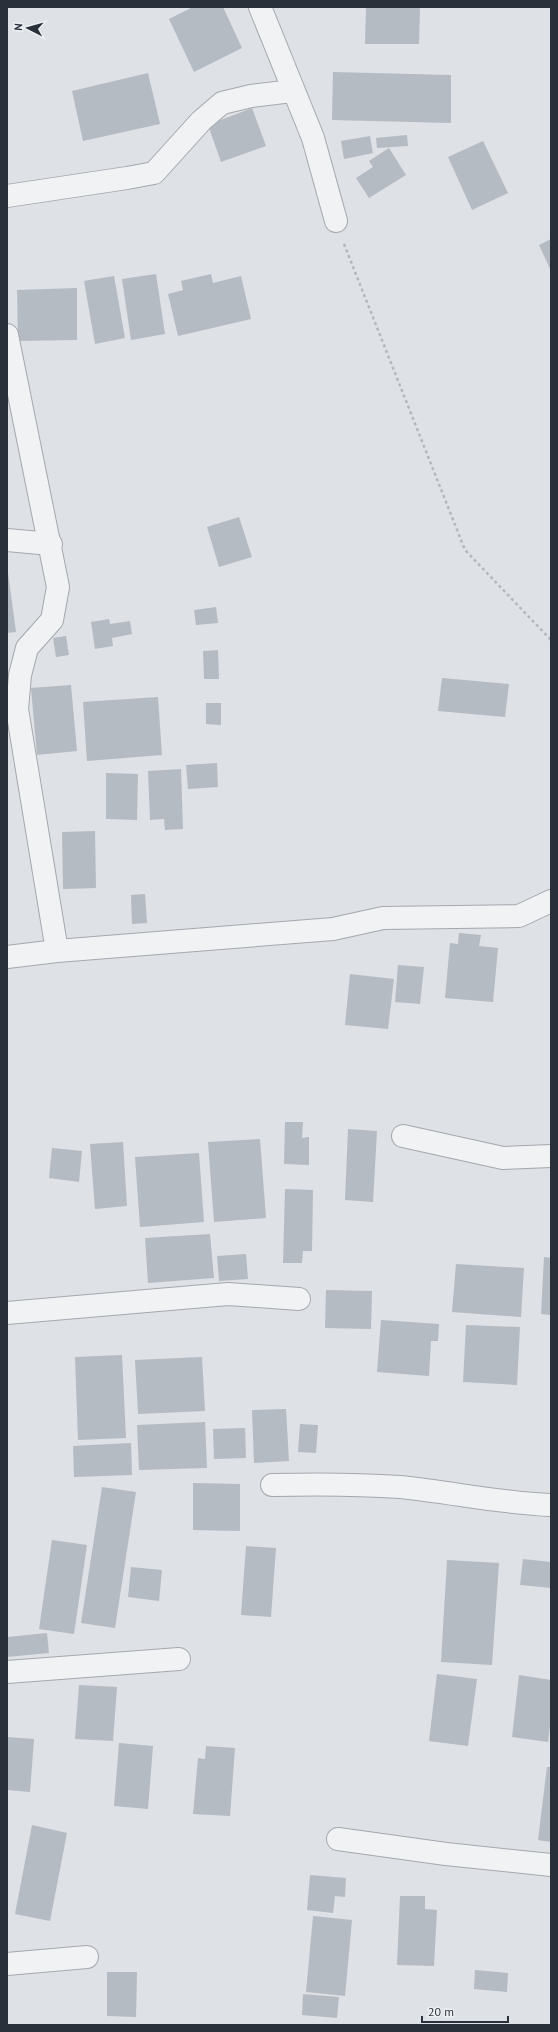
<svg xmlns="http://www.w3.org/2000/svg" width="558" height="2032" font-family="'PT Sans',sans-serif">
	<rect width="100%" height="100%" fill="#dee1e5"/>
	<g fill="#b5bbc2">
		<polygon points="193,7 223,7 242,48 194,72 169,19"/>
		<polygon points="366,7 420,7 419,44 365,44"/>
		<polygon points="333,72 451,75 451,123 332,120"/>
		<polygon points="148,73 160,124 83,141 72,91"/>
		<polygon points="252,108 266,146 221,162 208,125"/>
		<polygon points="407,135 408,146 377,148 376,138"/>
		<polygon points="370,136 373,153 344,159 341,141"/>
		<polygon points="483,141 508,193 472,210 448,157"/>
		<polygon points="389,148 406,175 369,198 356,178 373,167 369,161"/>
		<polygon points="551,239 551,271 539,245"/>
		<polygon points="156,274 165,334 131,340 122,279"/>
		<polygon points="211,274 213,283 241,276 251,319 178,336 168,294 183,290 181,281"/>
		<polygon points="114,276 125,338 95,344 84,281"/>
		<polygon points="77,288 77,340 18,341 17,290"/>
		<polygon points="239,517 252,557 219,567 207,527"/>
		<polygon points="7,573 8,573 16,632 7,633"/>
		<polygon points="216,607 218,623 196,625 194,610"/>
		<polygon points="109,619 110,624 130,621 132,634 112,638 113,646 95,649 91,622"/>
		<polygon points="66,636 69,655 56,657 53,638"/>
		<polygon points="218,650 219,679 204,679 203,651"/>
		<polygon points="442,678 509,684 505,717 438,711"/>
		<polygon points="71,685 77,751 37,755 31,688"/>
		<polygon points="158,697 162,755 87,761 83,702"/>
		<polygon points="206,703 221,703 221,725 206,724"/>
		<polygon points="217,763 218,787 188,789 186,765"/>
		<polygon points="181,769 183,829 165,830 164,819 150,820 148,771"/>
		<polygon points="106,773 138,774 137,820 106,819"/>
		<polygon points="95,831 96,888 63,889 62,832"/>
		<polygon points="145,894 147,923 132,924 131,895"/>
		<polygon points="459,933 481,935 479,946 498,948 493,1002 445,998 450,943 458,944"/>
		<polygon points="398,965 424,967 420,1004 395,1002"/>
		<polygon points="350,974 394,979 388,1029 345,1025"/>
		<polygon points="285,1122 303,1122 302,1138 309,1137 309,1165 284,1164"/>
		<polygon points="348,1129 377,1131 373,1202 345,1200"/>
		<polygon points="260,1139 266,1218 214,1222 208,1142"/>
		<polygon points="123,1142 127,1206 95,1209 90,1144"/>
		<polygon points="52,1148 82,1151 79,1182 49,1178"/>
		<polygon points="199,1153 204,1222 140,1227 135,1157"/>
		<polygon points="285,1189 313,1190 312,1251 303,1251 302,1263 283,1263"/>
		<polygon points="210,1234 214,1278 148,1283 145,1238"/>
		<polygon points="246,1254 248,1279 219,1281 217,1256"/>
		<polygon points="544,1257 551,1258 551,1315 541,1314"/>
		<polygon points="456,1264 524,1268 521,1317 452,1312"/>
		<polygon points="326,1290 372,1291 371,1329 325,1328"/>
		<polygon points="381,1320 439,1324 438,1341 431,1341 429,1376 377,1372"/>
		<polygon points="466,1325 520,1327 517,1385 463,1382"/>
		<polygon points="122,1355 126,1438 78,1440 75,1357"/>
		<polygon points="202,1357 205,1411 138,1414 135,1360"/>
		<polygon points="286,1409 289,1461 254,1463 252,1410"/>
		<polygon points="205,1422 207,1468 139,1470 137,1425"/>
		<polygon points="300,1424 318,1425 316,1453 298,1452"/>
		<polygon points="245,1428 246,1458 214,1459 213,1429"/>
		<polygon points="131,1443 132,1475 74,1477 73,1446"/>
		<polygon points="193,1483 240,1484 240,1531 193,1530"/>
		<polygon points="102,1487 136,1492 115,1628 81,1623"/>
		<polygon points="52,1540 87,1545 74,1634 39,1629"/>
		<polygon points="246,1546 276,1548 271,1617 241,1615"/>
		<polygon points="523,1559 551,1562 551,1588 520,1585"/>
		<polygon points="447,1560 499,1563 492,1665 441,1662"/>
		<polygon points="131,1567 162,1570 159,1601 128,1597"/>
		<polygon points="47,1633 49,1653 7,1657 7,1637"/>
		<polygon points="437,1674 477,1679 468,1746 429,1741"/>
		<polygon points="519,1675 551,1680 551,1718 548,1742 512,1737"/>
		<polygon points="79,1685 117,1687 113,1741 75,1739"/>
		<polygon points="7,1737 34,1739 30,1792 7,1790"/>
		<polygon points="119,1743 153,1746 148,1809 114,1806"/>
		<polygon points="206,1746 235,1748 230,1816 193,1814 198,1758 205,1759"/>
		<polygon points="547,1767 551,1767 551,1842 538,1840"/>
		<polygon points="32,1825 67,1833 50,1921 15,1914"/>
		<polygon points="310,1875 346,1878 345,1897 335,1896 333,1913 307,1910"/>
		<polygon points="400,1896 425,1896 425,1909 437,1910 434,1966 397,1965"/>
		<polygon points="313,1916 352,1920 345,1996 306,1992"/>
		<polygon points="475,1970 508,1973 507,1992 474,1989"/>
		<polygon points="107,1972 137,1972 136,2017 107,2016"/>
		<polygon points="303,1994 339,1997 337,2018 302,2015"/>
	</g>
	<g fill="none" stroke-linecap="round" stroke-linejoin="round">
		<g stroke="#a4a8ae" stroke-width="24">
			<g id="minor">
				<polyline points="260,7 313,138 336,221"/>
				<polyline points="7,196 127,178 154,173 201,121 222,103 251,96 292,91"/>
				<polyline points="7,335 58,587 52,620 27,648 20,675 17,709 57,951"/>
				<polyline points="7,540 51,544"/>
				<polyline points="7,957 57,951 333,929 383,918 519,916 551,901"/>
				<polyline points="403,1136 503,1158 551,1156"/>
				<polyline points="7,1313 228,1294 299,1299"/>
				<path d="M 272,1485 C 314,1484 357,1484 400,1487 C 450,1492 500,1503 551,1505"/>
				<polyline points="7,1672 179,1659"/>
				<polyline points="338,1839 446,1854 551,1865"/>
				<polyline points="7,1964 87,1957"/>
			</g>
		</g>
		<polyline stroke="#b4b8bc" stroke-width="2.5" stroke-dasharray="3 3" stroke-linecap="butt" points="344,244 465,550 551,640"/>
		<use href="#minor" stroke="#f0f2f4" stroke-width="22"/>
	</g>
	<rect width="558" height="2032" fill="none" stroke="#29303a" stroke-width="16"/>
	<g transform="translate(28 28) rotate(276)" stroke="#edf0f3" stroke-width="3" paint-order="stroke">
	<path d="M0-3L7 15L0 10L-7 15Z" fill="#29303a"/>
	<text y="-6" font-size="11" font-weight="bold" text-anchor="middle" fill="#29303a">N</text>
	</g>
	<path d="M422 2016v6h86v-6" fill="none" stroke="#29303a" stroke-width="2"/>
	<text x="428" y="2016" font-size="12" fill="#29303a" stroke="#edf0f3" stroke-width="3" paint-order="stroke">20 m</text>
</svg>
